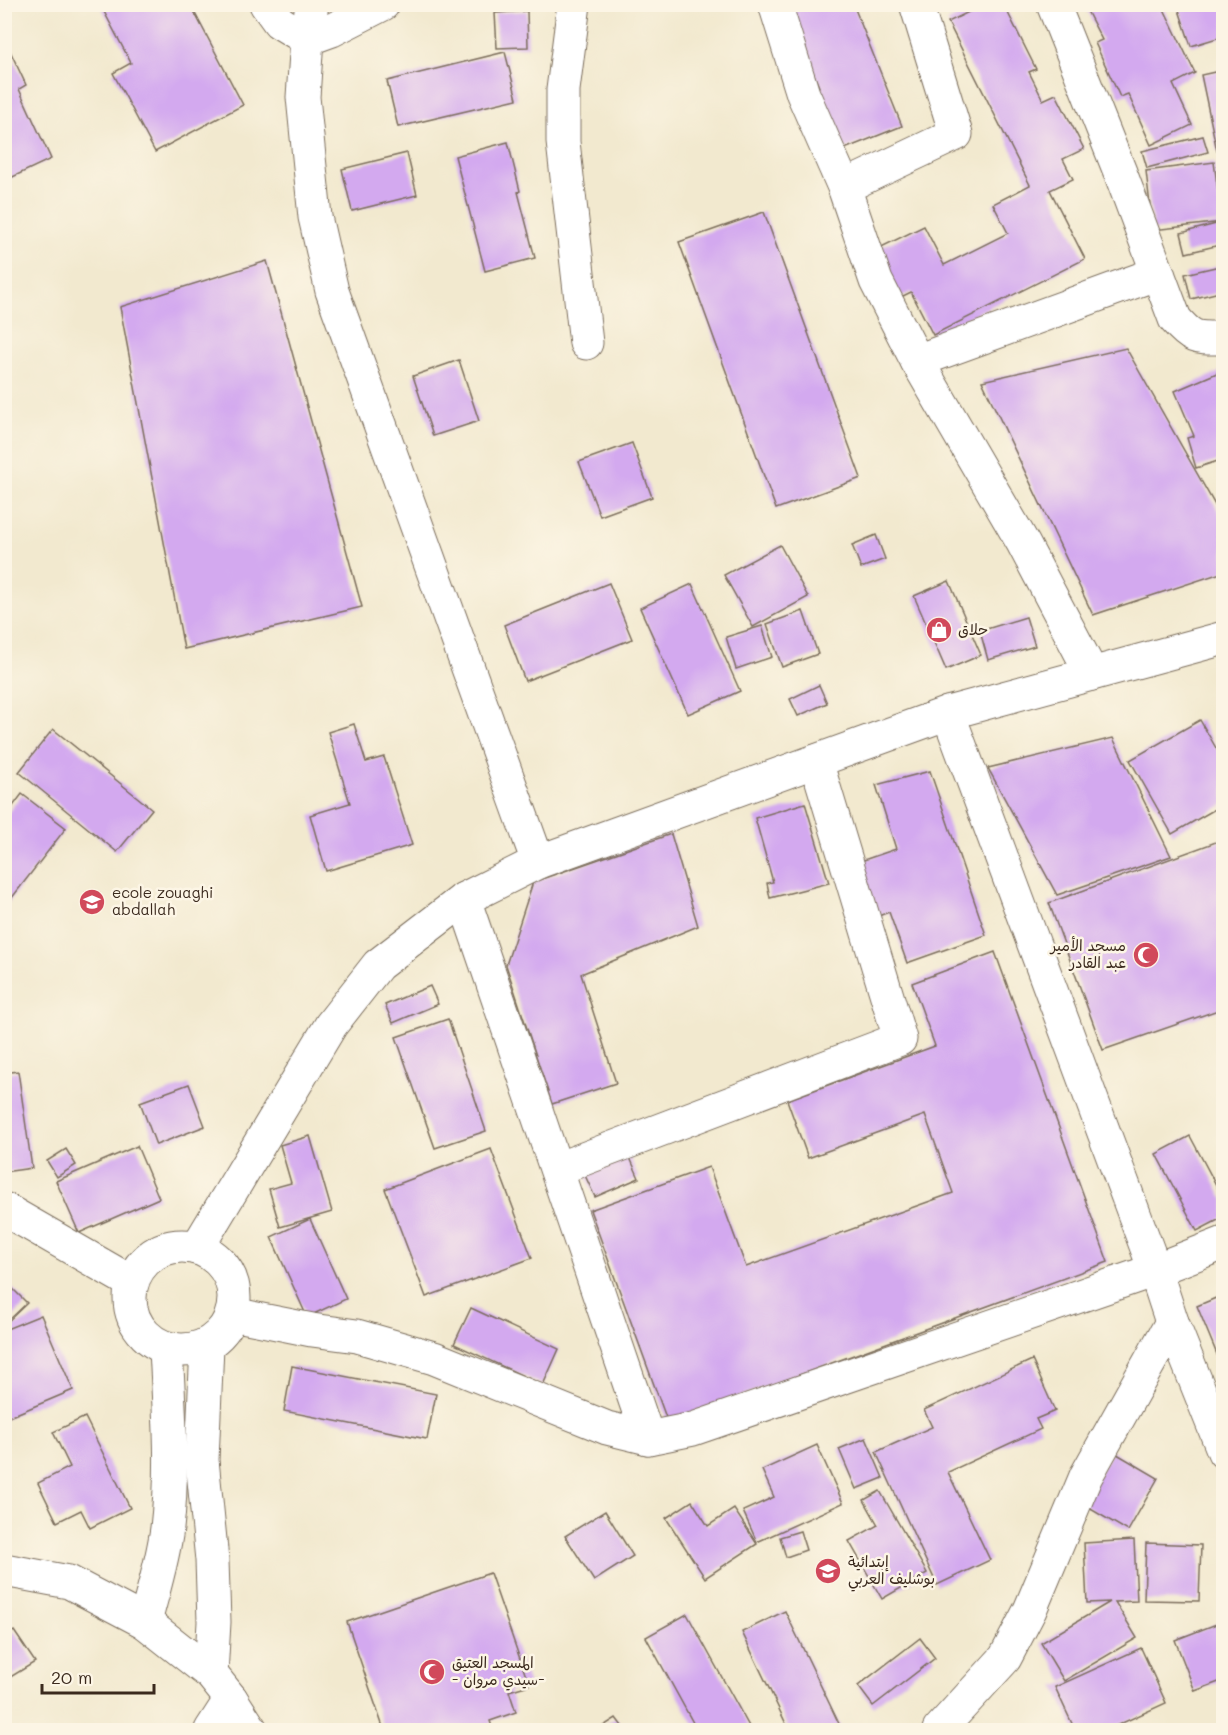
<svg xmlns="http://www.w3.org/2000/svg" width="1228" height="1735" font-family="Mali,'Playpen Sans Arabic',sans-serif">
	<rect width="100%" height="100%" fill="#fcf5e5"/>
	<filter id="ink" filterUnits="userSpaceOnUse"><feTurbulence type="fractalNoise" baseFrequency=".0167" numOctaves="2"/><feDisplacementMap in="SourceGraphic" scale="12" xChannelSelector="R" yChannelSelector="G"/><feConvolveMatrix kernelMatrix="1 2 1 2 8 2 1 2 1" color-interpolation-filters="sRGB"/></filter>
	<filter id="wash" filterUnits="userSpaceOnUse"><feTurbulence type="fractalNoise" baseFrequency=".008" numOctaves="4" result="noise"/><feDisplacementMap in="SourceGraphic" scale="24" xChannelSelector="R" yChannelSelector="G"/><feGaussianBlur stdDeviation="1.35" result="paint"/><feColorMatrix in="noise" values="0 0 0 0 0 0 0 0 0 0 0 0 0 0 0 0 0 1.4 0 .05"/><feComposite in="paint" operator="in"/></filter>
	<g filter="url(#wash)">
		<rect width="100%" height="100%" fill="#f2e9cf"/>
		<g id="blocks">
			<g fill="#d3a9ef">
				<polygon points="100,4 190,4 243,105 155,152 113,73 131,63"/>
				<polygon points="786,4 853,4 902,126 837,152 813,90 819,87"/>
				<polygon points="1177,4 1224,4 1224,36 1191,46"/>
				<polygon points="983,5 1004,5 1036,69 1029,72 1043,100 1056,94 1084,149 1063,159 1073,179 1050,190 1085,259 933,335 911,292 893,301 869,253 924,226 944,265 1008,233 993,204 1030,185 948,22"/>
				<polygon points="1084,5 1162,5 1195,73 1173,84 1192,125 1151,145 1128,94 1120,97 1095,43 1102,40"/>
				<polygon points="527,11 528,47 497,48 495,13"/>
				<polygon points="4,38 26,85 19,89 51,159 4,181"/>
				<polygon points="505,52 517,99 398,127 387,81"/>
				<polygon points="1224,70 1224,149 1217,151 1201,75"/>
				<polygon points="1203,136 1208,152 1147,168 1142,151"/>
				<polygon points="508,142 520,191 518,192 535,258 485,271 455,156"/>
				<polygon points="407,153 417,195 352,211 342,169"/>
				<polygon points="1214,162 1222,222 1153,230 1146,171"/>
				<polygon points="764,212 861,478 776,509 679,242"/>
				<polygon points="1220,223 1224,244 1186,253 1181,233"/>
				<polygon points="267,261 362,607 184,649 120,307"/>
				<polygon points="1224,265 1224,291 1191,299 1185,274"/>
				<polygon points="1126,348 1224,521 1224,572 1093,615 982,381"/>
				<polygon points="459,360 479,421 433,436 413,376"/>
				<polygon points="1224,370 1224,428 1220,429 1224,439 1224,459 1196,468 1187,438 1194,436 1175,391"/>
				<polygon points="632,443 652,497 600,516 579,462"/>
				<polygon points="876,535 885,559 861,568 852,545"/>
				<polygon points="780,545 808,597 753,627 724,575"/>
				<polygon points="949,581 981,655 946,670 914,596"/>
				<polygon points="609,583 632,639 525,681 504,625"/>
				<polygon points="692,584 740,691 688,714 640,608"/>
				<polygon points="803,611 818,654 782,667 767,624"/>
				<polygon points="1026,617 1035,646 988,660 980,631"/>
				<polygon points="762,626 772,657 736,669 726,637"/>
				<polygon points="819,685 827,703 798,716 790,699"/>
				<polygon points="1200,720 1224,762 1224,804 1172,834 1130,760"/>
				<polygon points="354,724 366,762 384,757 412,845 326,871 310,815 350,803 328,732"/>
				<polygon points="53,729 152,809 117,852 19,772"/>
				<polygon points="1113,738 1171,856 1057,895 988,768"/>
				<polygon points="930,771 986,935 907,963 889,912 868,920 849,865 896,849 876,785"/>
				<polygon points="22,794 66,828 4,908 4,818"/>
				<polygon points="805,803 829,883 770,898 767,883 773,882 755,818"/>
				<polygon points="671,834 698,926 581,974 616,1083 552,1104 506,965 533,882"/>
				<polygon points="1224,839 1224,1008 1103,1050 1049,903"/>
				<polygon points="995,952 1108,1262 668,1423 590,1210 709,1167 746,1267 953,1193 925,1115 808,1158 787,1100 935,1046 912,983"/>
				<polygon points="430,986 438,1004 393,1023 385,1005"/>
				<polygon points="448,1019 486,1131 435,1148 396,1037"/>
				<polygon points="18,1071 32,1168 4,1172 4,1073"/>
				<polygon points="189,1084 205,1126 156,1145 140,1102"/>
				<polygon points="310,1136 332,1212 280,1227 269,1189 291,1183 280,1145"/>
				<polygon points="1190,1136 1224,1200 1224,1217 1197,1231 1156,1154"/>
				<polygon points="137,1146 159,1198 79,1233 56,1181"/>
				<polygon points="66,1149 76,1165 57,1177 47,1161"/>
				<polygon points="491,1149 532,1258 426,1297 385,1189"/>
				<polygon points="627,1151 639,1178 595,1197 583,1171"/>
				<polygon points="310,1219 346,1299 307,1317 271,1237"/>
				<polygon points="4,1280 27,1303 4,1325"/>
				<polygon points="1223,1295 1223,1369 1197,1306"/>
				<polygon points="471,1308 559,1349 543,1385 454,1344"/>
				<polygon points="41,1315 73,1390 4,1419 4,1330"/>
				<polygon points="1032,1360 1055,1411 1036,1419 1041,1429 948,1472 990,1560 937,1585 876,1452 932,1427 924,1410"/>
				<polygon points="292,1366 436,1394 427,1439 284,1411"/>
				<polygon points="85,1417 130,1508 90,1528 81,1510 57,1522 38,1483 70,1467 53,1432"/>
				<polygon points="866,1438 883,1478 856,1489 839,1449"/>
				<polygon points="817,1445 843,1503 757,1542 743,1511 774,1497 762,1470"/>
				<polygon points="1112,1451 1158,1478 1128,1531 1082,1504"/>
				<polygon points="880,1491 927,1573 882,1599 849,1541 878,1525 864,1500"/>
				<polygon points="692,1501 708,1526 734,1509 757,1544 705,1578 666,1518"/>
				<polygon points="605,1511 633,1556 594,1581 565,1536"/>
				<polygon points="800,1531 806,1550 786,1557 780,1537"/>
				<polygon points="1134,1540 1137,1601 1115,1602 1137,1638 1064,1681 1041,1643 1110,1602 1087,1603 1084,1543"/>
				<polygon points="1146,1543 1201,1545 1199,1601 1144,1600"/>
				<polygon points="490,1573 529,1685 509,1691 516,1712 490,1721 493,1730 384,1730 347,1622"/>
				<polygon points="785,1611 842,1730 789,1730 742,1632"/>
				<polygon points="687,1614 751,1730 697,1730 646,1637"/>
				<polygon points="1224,1621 1224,1680 1195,1691 1175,1640"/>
				<polygon points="14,1631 35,1662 4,1681 4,1638"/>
				<polygon points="920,1638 935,1658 873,1706 858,1686"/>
				<polygon points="1141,1648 1166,1703 1107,1730 1075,1730 1055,1687"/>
				<polygon points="616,1718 625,1730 597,1730"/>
			</g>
		</g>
	</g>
	<g filter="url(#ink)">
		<use href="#blocks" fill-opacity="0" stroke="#7b6d5c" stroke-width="1.5"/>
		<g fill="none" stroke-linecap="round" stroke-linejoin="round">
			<g stroke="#7b6d5c" stroke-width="35">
				<g id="minor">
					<polyline points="266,4 279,22 307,39 332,30 383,4"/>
					<polyline points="574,4 563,90 563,142 586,343"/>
					<polyline points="775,4 803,94 844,187 876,281 917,361 1023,543 1092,674"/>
					<path d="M 1053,4 L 1120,172 L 1175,319 C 1193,340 1196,338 1224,338"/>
					<polyline points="844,187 956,134 916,4"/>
					<polyline points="917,361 1158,273"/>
					<polyline points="948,713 1155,1270 1172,1322 1224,1452"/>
					<polyline points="538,862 948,713 1224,638"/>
					<polyline points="464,899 648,1438"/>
					<polyline points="557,1169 900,1039 816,761"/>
					<polyline points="4,1209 131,1282"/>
					<polyline points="232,1314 312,1330 357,1336 434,1358 607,1428 648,1438 693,1429 1155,1270 1224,1243"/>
					<polyline points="211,1730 231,1699"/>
					<polyline points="939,1730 1005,1658 1030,1610 1086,1476 1172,1322"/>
				</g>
			</g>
			<g stroke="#7b6d5c" stroke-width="35">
				<g id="tertiary">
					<circle cx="182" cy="1298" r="52"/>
					<polyline points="197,1248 331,1025 378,965 464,899 538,862 332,291 315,217 303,97 307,39 312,4"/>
					<polyline points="207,1346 202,1460 212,1560 214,1622 211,1674"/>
					<polyline points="4,1570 69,1582 145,1622 211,1674 231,1699 251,1730"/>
					<path d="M 145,1622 C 153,1591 163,1560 167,1528 C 174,1469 169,1409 166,1349"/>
				</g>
			</g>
			<use href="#minor" stroke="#fff" stroke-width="33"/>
			<use href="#tertiary" stroke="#fff" stroke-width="33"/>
		</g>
	</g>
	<defs>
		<g id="shop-disc" transform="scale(1.35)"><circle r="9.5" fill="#d1495b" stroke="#fcf5e5"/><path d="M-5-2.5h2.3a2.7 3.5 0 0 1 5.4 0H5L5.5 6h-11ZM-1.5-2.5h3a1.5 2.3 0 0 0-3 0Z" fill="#fff"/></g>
		<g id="school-disc" transform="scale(1.35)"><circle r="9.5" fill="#d1495b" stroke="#fcf5e5"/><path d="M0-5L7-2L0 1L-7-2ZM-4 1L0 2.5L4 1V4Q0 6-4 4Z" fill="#fff"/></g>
		<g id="mosque-disc" transform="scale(1.35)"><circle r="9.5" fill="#d1495b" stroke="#fcf5e5"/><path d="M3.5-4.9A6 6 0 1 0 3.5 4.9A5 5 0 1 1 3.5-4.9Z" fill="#fff"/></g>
	</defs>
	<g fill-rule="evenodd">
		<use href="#shop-disc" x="939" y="630"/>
		<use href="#school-disc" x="92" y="902"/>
		<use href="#mosque-disc" x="1146" y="955"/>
		<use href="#school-disc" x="828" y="1571"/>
		<use href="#mosque-disc" x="432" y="1672"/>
	</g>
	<g text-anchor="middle" stroke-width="5" stroke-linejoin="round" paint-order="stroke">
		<g font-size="15" fill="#3b2a1e" stroke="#fcf5e5" text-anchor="start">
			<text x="958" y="635">حلاق</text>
			<text x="112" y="898">ecole zouaghi<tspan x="112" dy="17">abdallah</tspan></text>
			<text x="1126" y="951" text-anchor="end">مسجد الأمير<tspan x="1126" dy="17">عبد القادر</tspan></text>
			<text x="848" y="1567">إبتدائية<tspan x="848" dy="17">بوشليف العربي</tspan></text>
			<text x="452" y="1668">المسجد العتيق<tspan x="452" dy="17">- سيدي مروان-</tspan></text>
		</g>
	</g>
	<rect width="1228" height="1735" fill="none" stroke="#fcf5e5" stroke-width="24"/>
	<path d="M42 1684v9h112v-9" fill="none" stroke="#3b2a1e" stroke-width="3"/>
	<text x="51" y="1684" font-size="18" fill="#3b2a1e" stroke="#fcf5e5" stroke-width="4.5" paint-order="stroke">20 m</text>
</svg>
